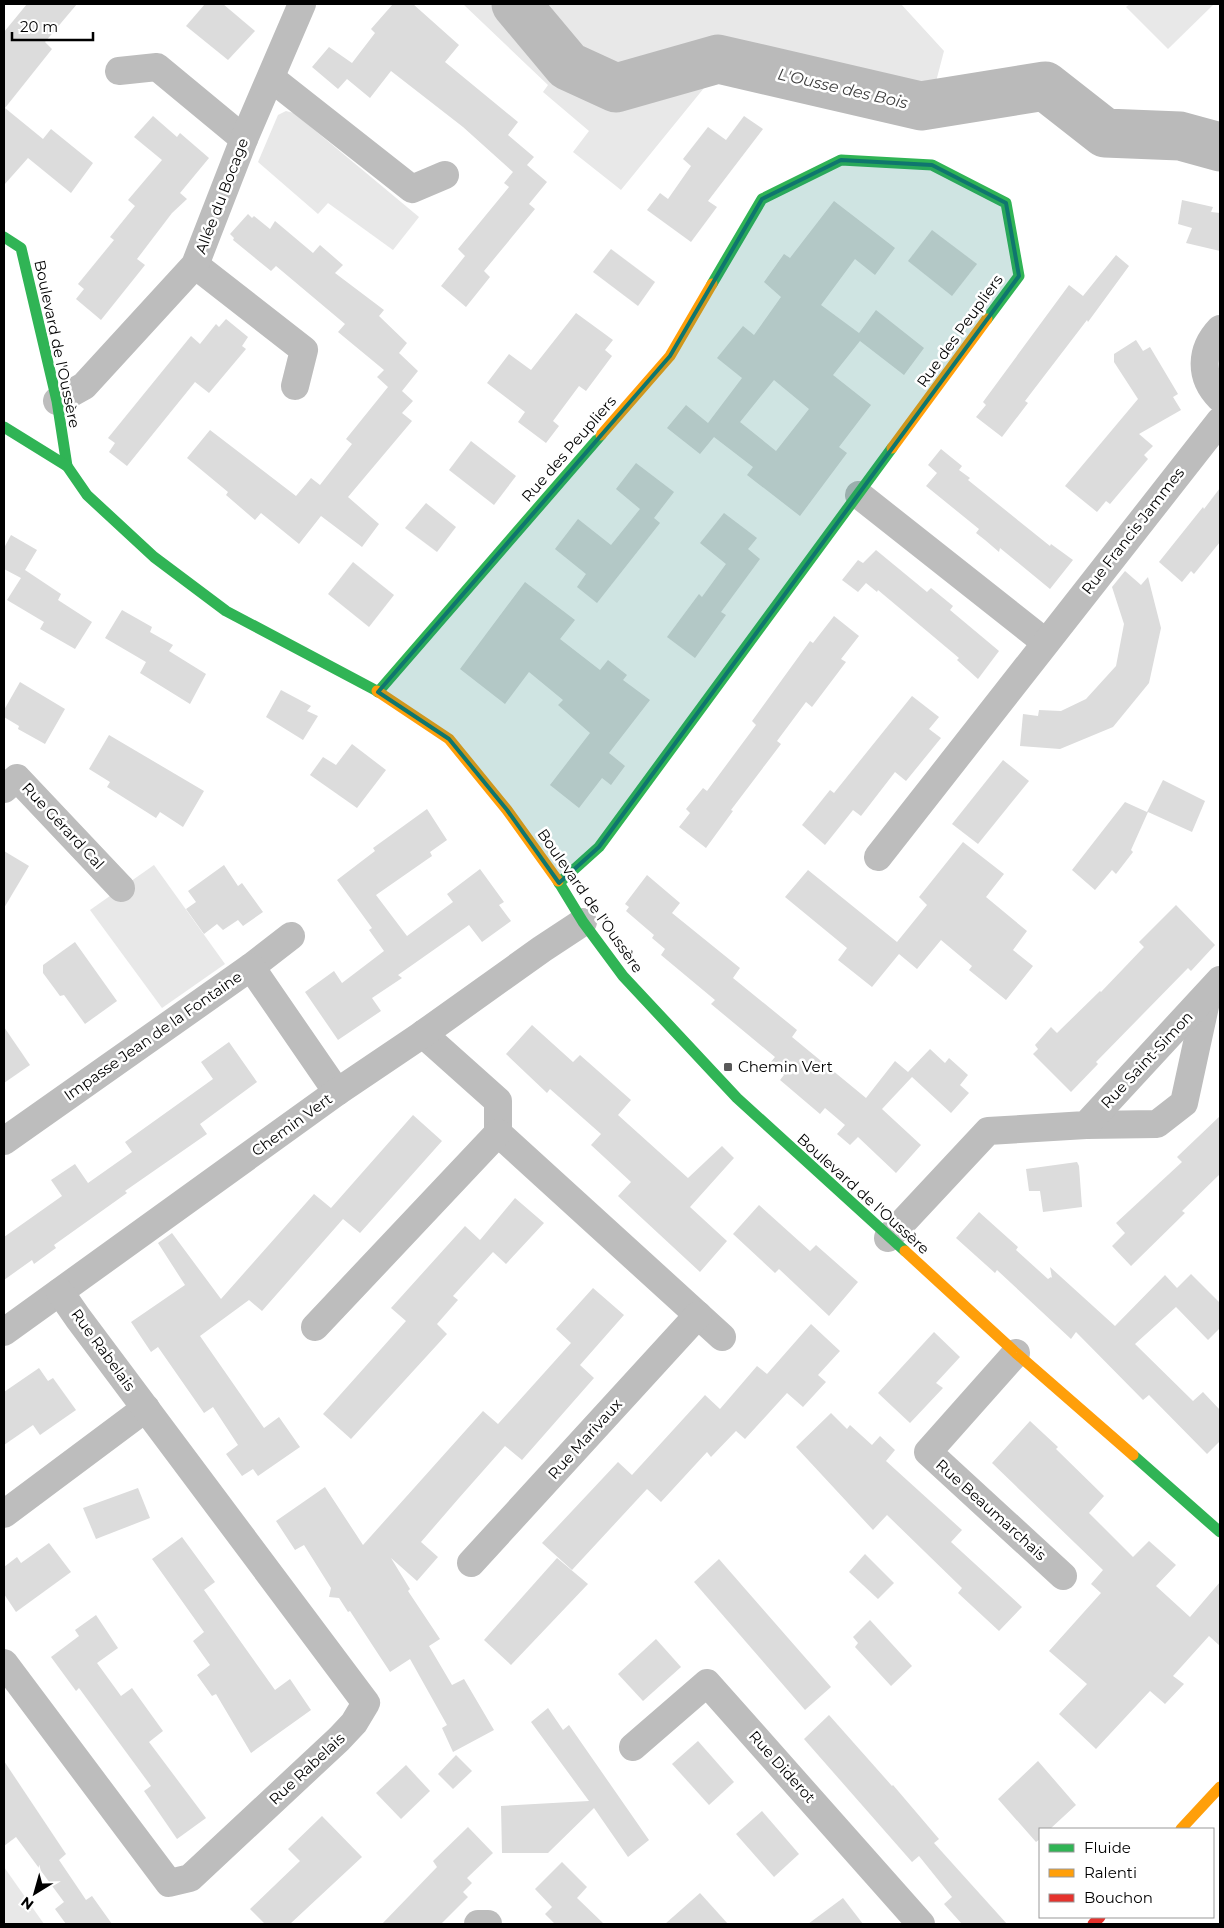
<svg xmlns="http://www.w3.org/2000/svg" width="1224" height="1928" font-family="Montserrat,sans-serif">
	<rect width="100%" height="100%" fill="#fff"/>
	<g fill="#e8e8e8">
		<polygon points="463,4 499,4 566,79 625,103 654,94 672,81 717,72 621,190 573,152 589,131 543,92 548,85"/>
		<polygon points="533,4 901,4 944,51 933,93 725,46 689,47 638,72 597,64 574,48"/>
		<polygon points="1130,4 1214,4 1168,49 1126,7"/>
		<polygon points="286,111 294,113 419,217 393,250 328,203 318,214 258,162 278,115"/>
		<polygon points="154,865 225,964 162,1008 90,910"/>
		<polygon points="4,1867 44,1924 4,1924"/>
	</g>
	<g fill="none" stroke-linecap="round" stroke-linejoin="round">
		<polyline stroke="#bababa" stroke-width="49" points="516,4 568,66 616,88 718,59 921,106 1045,86 1105,133 1180,136 1220,147"/>
	</g>
	<g fill="#dcdcdc" fill-rule="evenodd">
		<polygon points="27,4 77,4 45,42 52,49 5,108 43,139 51,129 93,163 71,193 28,158 4,185 4,32"/>
		<polygon points="205,4 223,4 255,31 228,60 186,26"/>
		<polygon points="393,4 413,4 459,45 445,62 518,122 508,135 534,157 527,165 547,182 529,204 535,209 484,271 490,277 466,307 441,286 465,256 458,249 509,187 504,183 513,172 463,127 391,71 370,98 347,79 338,89 312,67 329,47 352,63 375,33 371,29"/>
		<polygon points="153,116 177,137 180,133 209,158 180,193 187,199 172,213 137,259 145,265 101,320 76,299 84,289 78,284 114,240 110,237 135,206 128,200 162,160 134,137"/>
		<polygon points="744,116 763,129 708,201 717,207 691,242 647,210 660,193 668,199 691,166 683,159 708,127 726,140"/>
		<polygon points="1182,200 1213,207 1211,212 1220,213 1220,251 1186,243 1192,228 1178,224"/>
		<path d="M 834,201 L 895,248 L 875,275 L 855,259 L 821,305 L 859,333 L 876,310 L 924,348 L 904,375 L 860,341 L 833,375 L 871,405 L 839,447 L 847,453 L 800,516 L 747,475 L 753,467 L 714,437 L 700,454 L 667,428 L 686,405 L 708,423 L 742,378 L 717,358 L 743,326 L 754,335 L 781,297 L 764,282 L 784,254 L 790,258 ZM 774,380 L 809,409 L 776,451 L 740,422 Z"/>
		<polygon points="248,214 252,218 254,216 270,229 275,221 313,253 320,245 343,265 335,273 384,310 379,316 407,343 399,353 418,371 402,391 413,401 402,413 412,421 348,497 379,524 362,547 321,516 299,544 261,513 255,520 226,495 228,492 187,458 210,430 296,496 311,478 320,485 352,444 346,439 388,387 377,377 384,370 338,332 345,324 276,266 271,271 233,240 234,238 230,234"/>
		<polygon points="932,230 977,264 952,296 908,261"/>
		<polygon points="611,249 655,282 638,306 593,272"/>
		<polygon points="1116,255 1129,266 1088,322 1087,320 1025,401 1028,403 1002,437 976,417 986,405 983,402 1069,285 1083,296"/>
		<polygon points="576,313 613,340 605,350 612,356 586,391 579,386 553,421 559,426 546,443 518,422 525,412 487,383 509,354 531,370"/>
		<polygon points="226,319 248,337 242,346 246,349 209,393 195,382 127,466 109,452 115,443 108,438 191,336 200,344 216,324 219,327"/>
		<polygon points="1136,340 1143,351 1150,347 1178,394 1173,397 1181,410 1139,434 1153,446 1144,455 1148,459 1110,504 1106,501 1097,512 1065,486 1138,399 1114,362 1114,354"/>
		<polygon points="471,441 516,476 494,505 449,470"/>
		<polygon points="941,449 962,466 959,470 970,478 968,480 1050,546 1051,544 1073,560 1050,589 1000,548 999,552 985,540 976,533 979,529 926,486 937,473 928,465"/>
		<polygon points="636,463 674,492 654,518 660,523 597,603 577,587 586,574 555,549 578,519 611,545 640,509 616,489"/>
		<polygon points="1220,488 1220,542 1194,574 1191,571 1182,582 1159,562 1203,507 1204,509"/>
		<polygon points="426,503 456,527 437,552 405,528"/>
		<polygon points="724,513 757,538 748,549 760,559 721,612 726,615 695,658 667,637 699,594 702,597 726,564 700,543"/>
		<polygon points="11,535 37,550 25,570 61,594 58,600 92,622 75,649 40,629 44,622 7,600 21,578 4,569 4,548"/>
		<polygon points="876,550 927,592 931,588 953,606 950,610 999,651 978,679 957,660 959,658 878,590 877,592 866,583 858,592 842,580 858,560 863,563"/>
		<polygon points="353,562 394,595 369,627 328,594"/>
		<polygon points="1125,571 1141,585 1148,577 1161,628 1149,683 1113,727 1060,749 1020,746 1023,714 1038,716 1039,710 1061,711 1086,699 1116,666 1124,624 1112,587"/>
		<polygon points="525,582 575,620 560,639 600,670 608,660 627,675 623,680 650,700 609,753 625,766 611,785 602,778 579,808 550,785 590,733 558,705 563,700 529,672 505,704 460,669"/>
		<polygon points="122,610 152,627 150,632 173,645 169,651 206,674 190,704 140,673 146,662 105,638"/>
		<polygon points="834,616 859,636 841,659 846,662 812,707 806,702 777,741 781,744 731,810 733,811 706,848 679,827 690,813 686,809 703,788 707,791 756,725 752,721 810,641 813,643"/>
		<polygon points="20,682 65,709 45,744 18,729 19,726 4,717 4,710"/>
		<polygon points="281,690 311,706 307,711 318,716 303,740 266,717"/>
		<polygon points="912,696 939,717 929,729 941,738 906,781 895,772 861,816 853,810 825,845 802,825 830,790 834,793"/>
		<polygon points="109,735 204,791 183,827 160,812 156,818 107,787 110,782 89,769"/>
		<polygon points="352,744 386,770 357,808 310,775 323,757 336,765"/>
		<polygon points="1003,760 1029,781 978,844 952,824"/>
		<polygon points="1163,780 1205,801 1192,832 1148,812 1131,850 1133,852 1116,874 1112,870 1095,890 1072,870 1125,802 1147,812"/>
		<polygon points="427,809 447,840 430,852 432,856 376,895 407,936 453,902 447,894 480,869 504,902 499,905 511,921 482,942 469,925 398,975 402,978 372,998 381,1011 338,1040 305,992 334,971 342,983 384,951 369,930 372,928 337,880 375,851 373,848"/>
		<polygon points="963,842 1004,874 986,897 1027,931 1013,950 1033,966 1006,1000 969,970 972,966 941,940 917,969 899,954 872,987 838,960 847,948 785,897 808,870 897,942 927,905 919,897"/>
		<polygon points="4,851 29,866 4,908"/>
		<polygon points="224,865 238,886 242,883 263,912 243,926 238,920 223,930 217,924 204,934 186,909 196,902 188,891"/>
		<polygon points="647,875 680,903 672,913 740,968 733,978 797,1030 792,1037 866,1098 895,1061 908,1072 930,1049 945,1063 949,1058 968,1075 960,1085 969,1093 951,1113 912,1077 882,1109 921,1145 896,1173 858,1137 850,1145 837,1134 845,1125 825,1108 820,1114 780,1080 784,1075 770,1063 775,1057 711,1004 715,1000 661,955 665,949 652,938 654,935 626,911 629,907 625,904"/>
		<polygon points="1176,905 1215,945 1191,971 1188,968 1096,1062 1098,1064 1071,1092 1033,1054 1038,1049 1035,1045 1051,1027 1057,1033 1100,991 1101,992 1144,947 1139,942"/>
		<polygon points="75,942 117,1001 85,1024 64,995 60,996 43,973 43,965"/>
		<polygon points="532,1025 573,1062 580,1055 631,1100 618,1115 688,1178 722,1146 734,1158 690,1207 727,1241 700,1272 618,1196 631,1182 591,1145 601,1134 550,1089 547,1093 506,1054"/>
		<polygon points="4,1027 30,1065 4,1083"/>
		<polygon points="229,1042 257,1082 200,1124 207,1134 125,1191 127,1193 54,1245 56,1248 34,1264 32,1260 4,1280 4,1237 62,1196 51,1180 75,1164 88,1183 132,1152 125,1142 213,1079 201,1062"/>
		<polygon points="413,1115 442,1141 360,1233 343,1219 262,1311 249,1300 200,1336 264,1428 279,1417 300,1447 258,1476 253,1469 242,1476 226,1454 238,1445 213,1407 204,1413 158,1347 151,1352 131,1322 185,1285 158,1243 172,1233 221,1299 314,1194 331,1208"/>
		<polygon points="1220,1116 1220,1174 1182,1211 1185,1213 1131,1266 1112,1246 1125,1233 1116,1223 1182,1162 1177,1157"/>
		<polygon points="1077,1162 1079,1166 1082,1207 1043,1212 1040,1191 1029,1191 1026,1169"/>
		<polygon points="515,1198 544,1223 506,1264 493,1252 453,1296 458,1300 437,1324 447,1334 351,1439 323,1414 406,1321 391,1308 465,1226 480,1240"/>
		<polygon points="759,1205 810,1251 816,1245 858,1282 829,1316 779,1269 775,1273 733,1234"/>
		<polygon points="979,1212 1018,1247 1016,1250 1048,1279 1051,1277 1052,1278 1050,1267 1115,1326 1165,1275 1177,1288 1191,1274 1220,1303 1220,1328 1208,1340 1176,1307 1135,1344 1193,1401 1203,1392 1220,1410 1220,1441 1207,1454 1149,1395 1143,1400 1076,1332 1071,1339 997,1270 995,1273 956,1238"/>
		<polygon points="593,1288 624,1315 580,1365 594,1378 522,1460 505,1446 459,1498 421,1542 438,1557 417,1581 391,1558 410,1589 408,1591 440,1639 429,1646 452,1685 464,1679 494,1730 453,1752 442,1728 447,1725 410,1659 390,1672 350,1611 348,1612 339,1598 329,1597 331,1588 304,1545 295,1550 276,1521 325,1487 363,1545 483,1411 498,1424 571,1343 556,1329"/>
		<polygon points="811,1324 840,1351 818,1375 826,1382 803,1407 787,1393 745,1439 736,1431 711,1457 707,1452 661,1502 647,1489 572,1570 542,1543 618,1462 632,1475 705,1395 720,1409 757,1366 767,1374"/>
		<polygon points="934,1332 960,1357 936,1383 943,1388 910,1423 878,1393"/>
		<polygon points="39,1368 48,1381 53,1378 76,1410 40,1435 33,1425 4,1445 4,1392"/>
		<polygon points="831,1413 847,1429 850,1425 872,1445 880,1436 895,1450 886,1461 962,1530 951,1542 1022,1607 999,1631 958,1593 962,1588 887,1515 873,1530 796,1447"/>
		<polygon points="1030,1421 1058,1447 1056,1449 1104,1496 1089,1513 1133,1557 1149,1541 1176,1565 1156,1586 1190,1617 1220,1582 1220,1646 1209,1636 1173,1676 1184,1684 1165,1704 1150,1691 1096,1749 1059,1714 1087,1684 1049,1651 1101,1593 1091,1584 1103,1570 992,1463"/>
		<polygon points="138,1488 150,1518 96,1539 83,1508"/>
		<polygon points="182,1537 215,1582 204,1590 275,1690 290,1679 311,1710 251,1753 216,1694 212,1696 197,1675 210,1665 193,1641 204,1632 152,1559"/>
		<polygon points="49,1543 71,1572 16,1612 4,1594 4,1567 17,1557 21,1563"/>
		<polygon points="865,1554 894,1583 878,1599 849,1572"/>
		<polygon points="557,1558 588,1584 511,1665 484,1640"/>
		<polygon points="719,1559 831,1687 805,1710 694,1582"/>
		<polygon points="96,1615 118,1648 97,1663 121,1696 132,1688 163,1731 149,1742 206,1818 177,1839 144,1791 151,1786 79,1688 76,1691 51,1657 79,1636 75,1630"/>
		<polygon points="870,1620 912,1666 891,1686 855,1647 858,1643 853,1637"/>
		<polygon points="656,1639 681,1667 643,1701 618,1674"/>
		<polygon points="548,1708 563,1730 569,1725 649,1840 628,1857 594,1808 548,1853 502,1853 501,1806 589,1801 531,1722"/>
		<polygon points="829,1715 892,1786 893,1785 939,1839 934,1843 1007,1924 962,1924 944,1904 952,1897 919,1856 912,1862 804,1739"/>
		<polygon points="698,1741 734,1782 709,1805 672,1764"/>
		<polygon points="456,1755 472,1771 453,1789 438,1774"/>
		<polygon points="4,1761 66,1854 59,1860 80,1891 86,1900 92,1896 112,1924 66,1924 55,1909 64,1902 16,1837 4,1846"/>
		<polygon points="1038,1761 1076,1805 1050,1829 1040,1829 1040,1839 1036,1842 998,1799"/>
		<polygon points="406,1765 430,1791 401,1819 376,1793"/>
		<polygon points="762,1811 799,1854 774,1877 736,1834"/>
		<polygon points="322,1816 362,1857 290,1924 265,1924 250,1909 300,1861 288,1849"/>
		<polygon points="468,1827 493,1853 467,1878 472,1883 463,1892 468,1897 441,1924 382,1924 437,1867 433,1861"/>
		<polygon points="562,1862 587,1887 577,1898 604,1924 555,1924 545,1914 552,1907 535,1889"/>
		<polygon points="700,1893 728,1924 665,1924"/>
		<polygon points="843,1898 863,1924 808,1924"/>
	</g>
	<g fill="none" stroke-linecap="round" stroke-linejoin="round">
		<g stroke="#bdbdbd" stroke-width="28">
			<polyline points="119,71 157,67 244,139"/>
			<polyline points="271,78 412,189 445,175"/>
			<polyline points="195,265 304,350 295,386"/>
			<path d="M 1220,329 C 1200,350 1199,377 1220,398"/>
			<polyline points="57,401 84,386 195,265 244,139 302,4"/>
			<polyline points="859,495 1045,642"/>
			<polyline points="4,789 17,778 121,888"/>
			<polyline points="878,857 1220,421"/>
			<polyline points="251,967 291,936"/>
			<polyline points="423,1034 498,1101 498,1133 722,1337"/>
			<polyline points="1086,1125 1157,1124 1184,1103 1207,997"/>
			<polyline points="4,1141 251,967 337,1092"/>
			<polyline points="888,1238 988,1131 1086,1125 1220,980"/>
			<polyline points="315,1327 498,1133"/>
			<polyline points="4,1332 337,1092 423,1034 542,949 583,922"/>
			<polyline points="1016,1353 928,1452 1063,1576"/>
			<polyline points="4,1514 146,1408"/>
			<polyline points="471,1563 698,1315"/>
			<polyline points="4,1663 169,1883 190,1878 339,1739 354,1723 366,1703 78,1318 60,1292"/>
			<polyline points="633,1747 707,1683 921,1924"/>
			<polyline points="478,1924 488,1924"/>
		</g>
		<g stroke="#30b455" stroke-width="11">
			<polyline points="4,237 21,248 57,401 67,466"/>
			<polyline points="712,284 762,199 841,160 932,165 1006,203 1019,276 987,319"/>
			<polyline points="4,427 67,466 87,495 154,557 226,611 377,691"/>
			<polyline points="378,692 601,435"/>
			<polyline points="558,881 583,922 623,976 737,1098 905,1251"/>
			<polyline points="559,883 599,847 892,448"/>
			<polyline points="1133,1455 1220,1532"/>
		</g>
		<g stroke="#ff9f0a" stroke-width="11">
			<polyline points="601,435 670,356 712,284"/>
			<polyline points="892,448 987,319"/>
			<polyline points="377,691 449,739 507,810 558,881"/>
			<polyline points="905,1251 1016,1353 1133,1455"/>
			<polyline points="1181,1829 1220,1787"/>
		</g>
		<polyline stroke="#e5322d" stroke-width="11" points="1093,1924 1100,1917"/>
	</g>
	<path fill="#0f766e" fill-opacity="0.2" stroke="#0f766e" stroke-width="4" stroke-linejoin="round" d="M 841,160 L 932,165 L 1006,203 L 1019,276 L 599,847 L 559,883 L 507,810 L 449,739 L 378,692 L 670,356 L 762,199 Z"/>
	<rect fill="#595959" stroke="#fff" stroke-width="2" x="723" y="1062" width="10" height="10" rx="2.5"/>
	<g text-anchor="middle" stroke-width="5" stroke-linejoin="round" paint-order="stroke">
		<g font-size="15" fill="#000" stroke="#fff">
			<text transform="translate(222 196) rotate(-69)" y="5">Allée du Bocage</text>
			<text transform="translate(960 331) rotate(-54)" y="5">Rue des Peupliers</text>
			<text transform="translate(57 344) rotate(78)" y="5">Boulevard de l'Oussère</text>
			<text transform="translate(569 449) rotate(-49)" y="5">Rue des Peupliers</text>
			<text transform="translate(1133 531) rotate(-52)" y="5">Rue Francis Jammes</text>
			<text transform="translate(63 826) rotate(47)" y="5">Rue Gérard Cal</text>
			<text transform="translate(590 901) rotate(55)" y="5">Boulevard de l'Oussère</text>
			<text transform="translate(153 1036) rotate(-35)" y="5">Impasse Jean de la Fontaine</text>
			<text transform="translate(1147 1060) rotate(-47)" y="5">Rue Saint-Simon</text>
			<text transform="translate(292 1125) rotate(-36)" y="5">Chemin Vert</text>
			<text transform="translate(863 1194) rotate(42)" y="5">Boulevard de l'Oussère</text>
			<text transform="translate(103 1350) rotate(54)" y="5">Rue Rabelais</text>
			<text transform="translate(585 1439) rotate(-48)" y="5">Rue Marivaux</text>
			<text transform="translate(991 1510) rotate(42)" y="5">Rue Beaumarchais</text>
			<text transform="translate(782 1767) rotate(48)" y="5">Rue Diderot</text>
			<text transform="translate(307 1769) rotate(-43)" y="5">Rue Rabelais</text>
		</g>
		<g font-size="15" fill="#000" stroke="#fff" text-anchor="start">
			<text x="738" y="1072">Chemin Vert</text>
		</g>
		<g font-size="16" font-style="italic" fill="#3e3e3e" stroke="#fff">
			<text transform="translate(843 88) rotate(13)" y="6">L'Ousse des Bois</text>
		</g>
	</g>
	<rect width="1224" height="1928" fill="none" stroke="#000000" stroke-width="10"/>
	<rect x="1039" y="1828" width="175" height="90" fill="#ffffff" stroke="#999999"/>
	<rect x="1049" y="1844" width="25" height="8" fill="#30b455" stroke="#999999"/>
	<text x="1084" y="1853" font-size="15" fill="#000000">Fluide</text>
	<rect x="1049" y="1869" width="25" height="8" fill="#ff9f0a" stroke="#999999"/>
	<text x="1084" y="1878" font-size="15" fill="#000000">Ralenti</text>
	<rect x="1049" y="1894" width="25" height="8" fill="#e5322d" stroke="#999999"/>
	<text x="1084" y="1903" font-size="15" fill="#000000">Bouchon</text>
	<g transform="translate(35 1893) rotate(217)" stroke="#ffffff" stroke-width="4" paint-order="stroke">
	<path d="M0-4L9 19L0 12L-9 19Z" fill="#000000"/>
	<text y="-8" font-size="14" font-weight="bold" text-anchor="middle" fill="#000000">N</text>
	</g>
	<path d="M12 32v8h81v-8" fill="none" stroke="#000000" stroke-width="2.5"/>
	<text x="20" y="32" font-size="15" fill="#000000" stroke="#ffffff" stroke-width="4" paint-order="stroke">20 m</text>
</svg>
